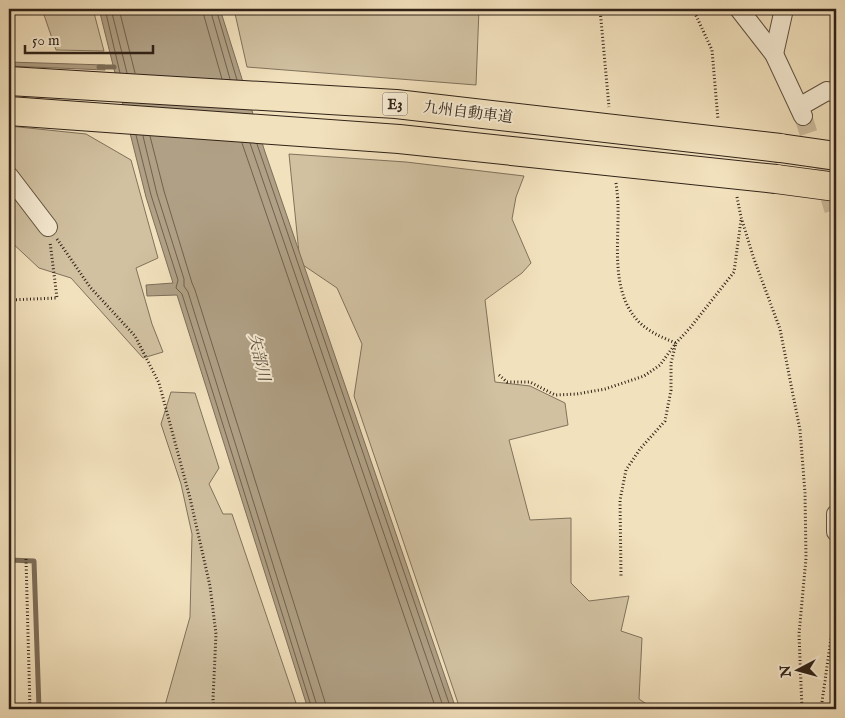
<svg xmlns="http://www.w3.org/2000/svg" width="845" height="718" font-family="'IM FELL English','Noto Serif JP',serif">
	<rect width="100%" height="100%" fill="#f2e1bd"/>
	<filter id="stains"><feTurbulence type="fractalNoise" baseFrequency=".004" numOctaves="4"/><feColorMatrix values="0 0 0 0 .2 0 0 0 0 .09 0 0 0 0 .02 0 0 0 .5 -.17"/></filter>
	<radialGradient id="worn" r=".72"><stop offset=".6" stop-color="#630" stop-opacity="0"/><stop offset="1" stop-color="#630" stop-opacity=".3"/></radialGradient>
	<g fill="#d1c1a1" stroke="#80725c">
		<polygon points="42,9 93,9 104,51 56,50"/>
		<polygon points="234,9 479,9 476,85 247,67"/>
		<polygon points="9,126 86,134 131,160 158,258 136,268 152,324 163,352 143,358 71,278 39,268 9,240"/>
		<polygon points="289,154 406,162 524,176 516,197 512,219 531,263 522,273 485,300 495,382 530,386 565,403 568,425 509,440 530,520 571,518 571,583 589,601 629,596 621,631 642,638 639,699 654,709 460,709 354,396 362,344 337,288 300,263"/>
		<polygon points="171,392 195,393 219,468 209,484 223,514 232,514 298,709 164,709 190,617 192,534 181,484 161,424"/>
	</g>
	<g fill="#b0a085" stroke="#7d6e59">
		<polygon points="99,9 220,9 265,152 456,709 308,709 177,295 147,296 146,285 173,283 146,197"/>
		<polygon points="9,62 105,65 105,70 9,66"/>
	</g>
	<g fill="none" stroke-linecap="round" stroke-linejoin="round">
		<g stroke="#70614e" stroke-width="1">
			<polyline points="105,9 120,73"/>
			<polyline points="111,9 127,73"/>
			<polyline points="119,9 135,73"/>
			<polyline points="202,9 222,79"/>
			<polyline points="210,9 230,79"/>
			<polyline points="216,9 237,80"/>
			<polyline points="136,135 151,195 178,280 176,288 182,294 312,709"/>
			<polyline points="143,136 157,194 184,279 184,286 188,292 318,709"/>
			<polyline points="150,136 164,191 192,283 195,290 325,702 326,709"/>
			<polyline points="242,143 436,709"/>
			<polyline points="250,143 444,709"/>
			<polyline points="257,144 451,709"/>
		</g>
		<g stroke="#7d6e59" stroke-width="5">
			<polyline points="99,67 114,67"/>
			<polyline points="9,560 34,561 39,709"/>
		</g>
		<polyline stroke="#cbbb9c" stroke-width="18" stroke-dasharray="18 9" stroke-linecap="butt" points="803,116 836,218"/>
		<g stroke="#605240" stroke-width="20">
			<g id="street">
				<polyline points="739,9 774,54 803,116"/>
				<polyline points="774,54 784,9"/>
				<polyline points="799,107 827,91 836,93"/>
				<polyline points="9,176 48,227"/>
				<polyline points="836,514 836,532"/>
			</g>
		</g>
		<g stroke="#302217" stroke-width="30">
			<g id="highway">
				<polyline points="780,148 836,156"/>
				<polyline points="776,179 836,187"/>
			</g>
		</g>
		<g stroke="#302217" stroke-width="3" stroke-dasharray="1 2.5" stroke-linecap="butt">
			<polyline points="600,9 609,107"/>
			<polyline points="693,9 712,50 718,120"/>
			<path d="M 616,183 C 617,191 618,199 618,206 C 619,244 610,292 639,322 C 649,332 663,338 676,343 L 671,363 L 671,390 L 665,421 L 640,449 L 626,470 L 620,500 L 621,576"/>
			<polyline points="737,197 741,217 754,259 780,329 800,430 805,493 806,558 799,634 802,709"/>
			<polyline points="57,239 90,287 135,336 159,383 190,498 210,586 216,634 213,699 214,709"/>
			<polyline points="9,300 57,298 50,242"/>
			<polyline points="499,375 507,382 530,382 555,395 577,394 605,389 644,376 660,365 676,343 690,328 734,272 741,220"/>
			<polyline points="26,559 30,709"/>
			<polyline points="821,709 833,624 836,614"/>
		</g>
		<use href="#street" stroke="#f7ecd4" stroke-width="18"/>
		<use href="#highway" stroke="#f2e1bd" stroke-width="28"/>
		<g stroke="#302217" stroke-width="30" stroke-linecap="butt">
			<g id="highway-bridge">
				<polyline points="9,81 396,104 780,148"/>
				<polyline points="9,111 399,139 776,179"/>
			</g>
		</g>
		<use href="#highway-bridge" stroke="#f2e1bd" stroke-width="28"/>
	</g>
	<g text-anchor="middle" stroke-width="4" stroke-linejoin="round" paint-order="stroke">
		<rect fill="#f7ecd4" stroke="#6c5f50" stroke-width="1" x="382.5" y="92.5" width="25" height="23" rx="4"/>
		<g font-size="14" font-weight="bold" fill="#302217">
			<text x="395" y="109">E3</text>
		</g>
		<g font-size="15" fill="#302217" stroke="#f7ecd4">
			<text transform="translate(468 112) rotate(7)" y="5">九州自動車道</text>
		</g>
		<g font-size="16" font-style="italic" fill="#5d4e3e" stroke="#f7ecd4">
			<text transform="translate(260 357) rotate(77)" y="6">矢部川</text>
		</g>
	</g>
	<rect width="845" height="718" fill="none" stroke="#f2e1bd" stroke-width="30"/>
	<rect x="10" y="10" width="825" height="698" fill="none" stroke="#302217" stroke-width="2.5"/>
	<rect x="15" y="15" width="815" height="688" fill="none" stroke="#302217"/>
	<g transform="translate(798 670) rotate(264)" stroke="#f7ecd4" stroke-width="4" paint-order="stroke">
	<path d="M0-4L9 19L0 12L-9 19Z" fill="#302217"/>
	<text y="-8" font-size="14" font-weight="bold" text-anchor="middle" fill="#302217">N</text>
	</g>
	<path d="M25 45v8h128v-8" fill="none" stroke="#302217" stroke-width="2.5"/>
	<text x="32" y="45" font-size="15" fill="#302217" stroke="#f7ecd4" stroke-width="4" paint-order="stroke">50 m</text>
	<rect width="100%" height="100%" filter="url(#stains)"/>
	<rect width="100%" height="100%" fill="url(#worn)"/>
</svg>
